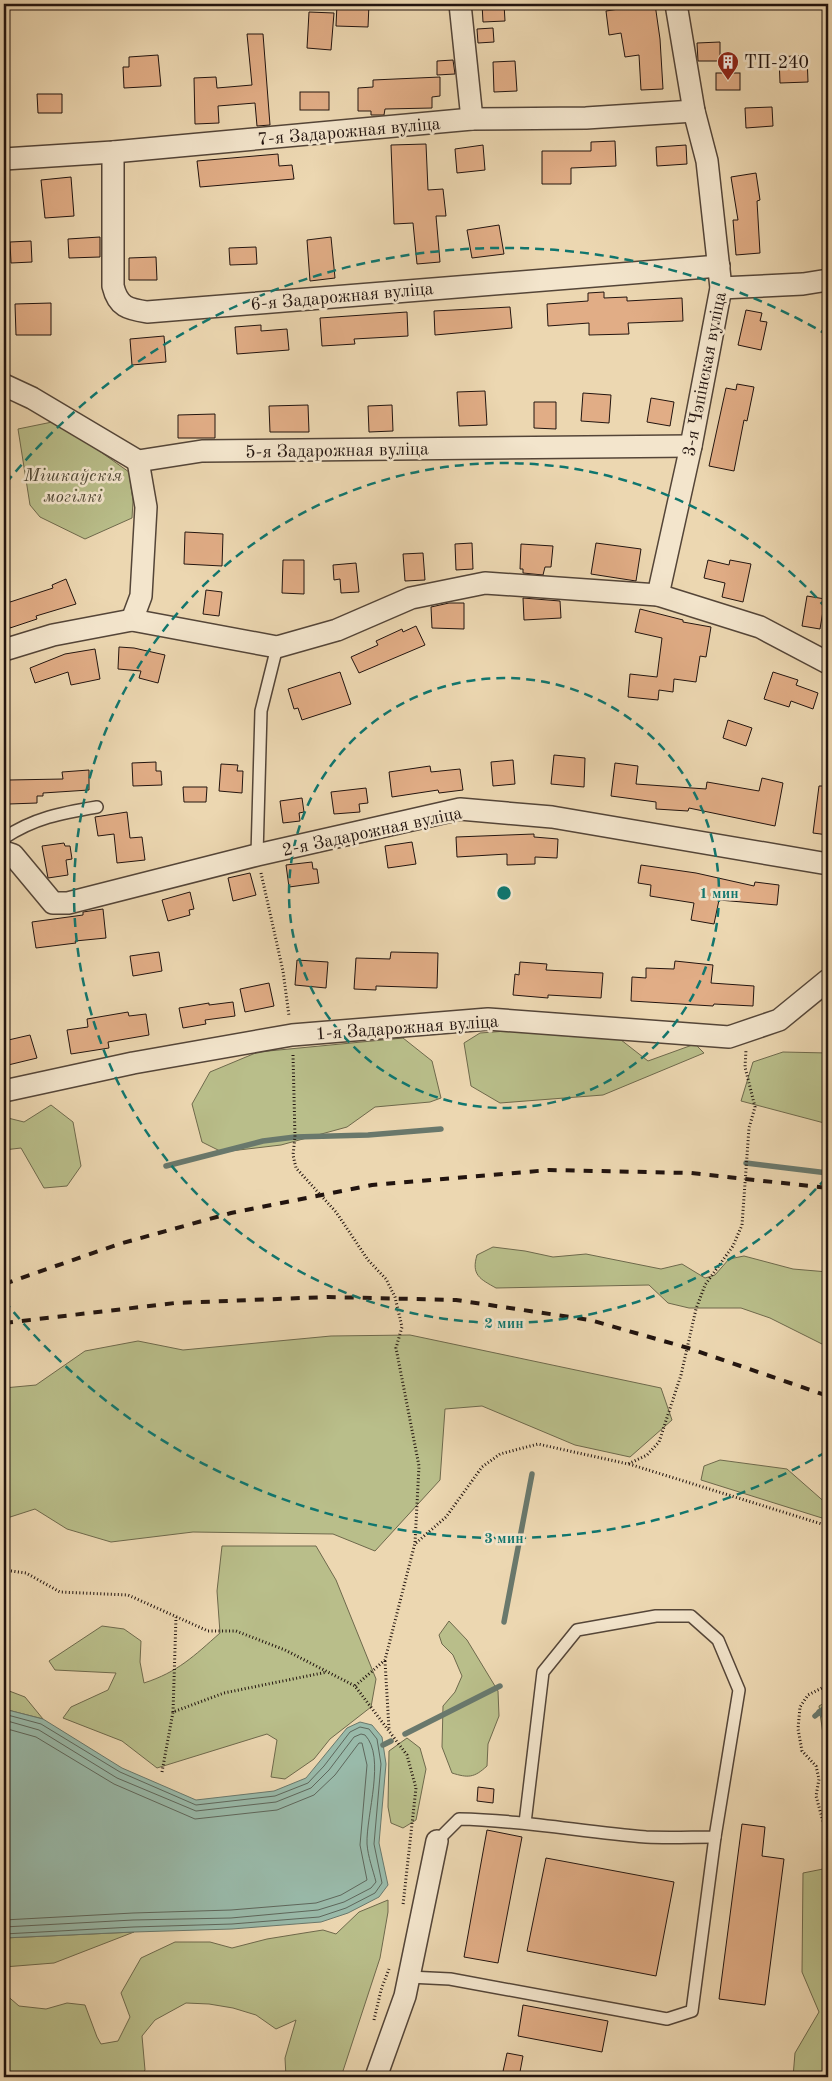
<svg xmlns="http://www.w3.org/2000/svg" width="832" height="2081" font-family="'Old Standard TT',serif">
	<rect width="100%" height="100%" fill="#ecd7b1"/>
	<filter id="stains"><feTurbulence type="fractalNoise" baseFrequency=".004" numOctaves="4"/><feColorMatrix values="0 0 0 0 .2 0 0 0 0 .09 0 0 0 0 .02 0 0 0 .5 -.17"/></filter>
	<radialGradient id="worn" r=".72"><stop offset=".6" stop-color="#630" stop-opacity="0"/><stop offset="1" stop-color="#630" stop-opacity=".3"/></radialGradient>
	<g fill="#b9be8a" stroke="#6e694c">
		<polygon points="57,421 129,472 133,501 132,518 85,539 40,517 30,505 18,429"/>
		<polygon points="520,1030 616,1036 648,1061 695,1044 704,1053 603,1095 500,1103 471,1086 464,1043 480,1033"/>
		<polygon points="403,1038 432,1061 441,1098 430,1102 375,1107 347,1127 281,1145 222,1152 202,1142 192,1104 210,1072 258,1052"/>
		<polygon points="783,1052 828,1053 828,1124 741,1101 753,1062"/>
		<polygon points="51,1105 73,1122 81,1166 67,1186 44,1188 21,1148 4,1150 4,1117 24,1122"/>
		<path d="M 493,1247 L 525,1251 L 553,1257 L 586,1254 L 661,1269 L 682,1264 L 705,1278 L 715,1275 L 729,1259 L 744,1256 L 793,1269 L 828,1272 L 828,1347 L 770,1318 L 741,1308 L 689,1308 L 668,1303 L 649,1285 L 496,1288 C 480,1279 471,1275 477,1255 Z"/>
		<polygon points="410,1335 661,1388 672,1420 630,1457 575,1445 482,1406 445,1409 440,1480 375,1551 333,1534 193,1532 111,1542 67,1529 35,1509 4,1519 4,1388 36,1385 85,1351 138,1341 183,1350 331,1336"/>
		<polygon points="720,1460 787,1469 828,1505 822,1518 701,1480 704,1466"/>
		<path d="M 222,1546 L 316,1546 L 336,1580 L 376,1679 L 371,1707 L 330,1739 L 314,1759 L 285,1779 L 271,1777 L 277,1740 L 267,1734 L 157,1768 L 122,1741 L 63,1718 L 71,1707 L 108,1690 L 116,1673 L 55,1670 L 49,1661 L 102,1626 L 124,1629 L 141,1641 L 140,1662 L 144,1683 C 178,1672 194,1656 220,1633 L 217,1591 Z"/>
		<path d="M 449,1621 L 467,1640 L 498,1691 L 499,1716 L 488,1744 L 487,1766 C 474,1778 468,1778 452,1773 L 442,1747 L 443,1706 L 455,1692 L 462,1676 L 453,1655 L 442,1644 L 439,1635 Z"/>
		<polygon points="4,1689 25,1697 43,1719 4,1709"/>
		<polygon points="828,1701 828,1740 823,1734 819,1706"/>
		<polygon points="407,1738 420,1748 426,1769 416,1820 403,1828 391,1823 388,1807 389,1751"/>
		<polygon points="828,1868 828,2077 793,2077 795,2053 819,2012 802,1972 803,1873"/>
		<polygon points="388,1900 388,1912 380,1958 341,2077 286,2077 285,2058 296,2020 276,2029 256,2015 233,2008 209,2004 186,2003 155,2020 142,2036 145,2070 141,2077 4,2077 4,1993 19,2006 46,2009 67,2003 85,2005 97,2037 101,2044 118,2041 130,2017 121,1993 141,1958 175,1942 210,1942 232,1948 267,1939 304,1933 323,1930 336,1934 359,1912"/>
		<polygon points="134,1932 54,1963 4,1967 4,1938"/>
	</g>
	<polygon fill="#99baaa" stroke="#69786c" points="4,1709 43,1719 122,1768 196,1800 274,1791 306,1778 347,1728 360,1722 372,1725 382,1737 386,1764 379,1843 388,1885 379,1897 348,1913 321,1922 232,1929 134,1932 4,1938"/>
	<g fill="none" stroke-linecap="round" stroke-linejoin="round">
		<g stroke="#5e675c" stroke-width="1">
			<polyline points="4,1714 41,1724 120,1772 196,1805 275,1796 308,1783 324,1766 350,1732 360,1727 369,1729 377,1739 381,1764 374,1844 382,1883 375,1893 346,1908 319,1917 232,1924 133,1927 4,1934"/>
			<path d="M 4,1720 L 39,1730 L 117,1778 L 196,1811 L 276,1802 L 311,1788 L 329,1770 L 354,1737 L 361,1734 L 365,1735 C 386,1757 366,1815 367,1844 C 368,1857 373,1870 376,1882 L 371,1888 L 344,1902 L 318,1910 L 231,1918 L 133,1920 L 4,1927"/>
			<polyline points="4,1728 36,1737 114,1784 195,1819 277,1810 314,1795 335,1775 359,1743 362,1743 367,1765 360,1845 367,1880 341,1895 316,1903 231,1910 133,1913 4,1920"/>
		</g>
		<g stroke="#69786c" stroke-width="5.5">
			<polyline points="746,1163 828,1173"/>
			<polyline points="166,1166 263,1141 295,1137 368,1135 441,1129"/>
			<polyline points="504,1622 532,1474"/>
			<polyline points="819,1712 828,1719"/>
			<polyline points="815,1716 828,1705"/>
			<polyline points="405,1734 500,1686"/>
			<polyline points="383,1745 391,1741"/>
		</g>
	</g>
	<g fill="#e1ad86" stroke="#22140f">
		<polygon points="337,4 369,4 368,27 336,26"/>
		<polygon points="482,4 504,4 505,21 483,22"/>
		<polygon points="632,4 655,4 660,39 663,89 641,90 639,55 625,57 621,33 609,35 606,11 632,7"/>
		<polygon points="309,12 334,13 331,50 307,48"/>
		<polygon points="493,28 494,42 478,43 477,29"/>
		<polygon points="247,34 263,34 270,125 257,126 255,103 218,106 219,123 195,124 194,78 216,77 217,88 252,85"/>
		<polygon points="720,42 720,61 698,61 697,43"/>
		<polygon points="158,55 161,86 124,88 123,67 129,67 129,57"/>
		<polygon points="807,55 808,82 780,83 779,57"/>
		<polygon points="453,60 455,74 437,75 437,61"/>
		<polygon points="515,61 517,91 494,92 493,62"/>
		<rect x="716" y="73" width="24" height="17"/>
		<polygon points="440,77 440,96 432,97 432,108 385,109 384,115 371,115 371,111 358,111 358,88 373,87 373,80"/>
		<rect x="300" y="92" width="29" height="18"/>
		<polygon points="37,94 62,94 62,113 38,113"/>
		<polygon points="772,107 773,126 746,128 745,108"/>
		<polygon points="615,141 616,166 571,168 571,184 542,184 542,151 591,151 591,142"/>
		<polygon points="426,144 428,190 443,189 446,216 436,216 440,262 417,264 413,223 394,224 391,145"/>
		<polygon points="483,145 485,170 457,173 455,149"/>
		<polygon points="686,145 687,164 657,166 656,147"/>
		<polygon points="278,154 279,166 292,165 294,179 200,187 197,161"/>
		<polygon points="756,173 760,200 757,201 760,253 736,255 733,220 738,220 731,177"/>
		<polygon points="71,177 74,216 45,218 41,180"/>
		<polygon points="499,225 504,254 472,258 467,230"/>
		<polygon points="100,237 100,257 69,258 68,239"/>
		<polygon points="331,237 335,278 310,281 307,240"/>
		<polygon points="31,241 32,262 11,263 10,242"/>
		<polygon points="256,247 257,264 230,265 229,248"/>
		<polygon points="156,257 157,280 129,280 129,258"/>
		<polygon points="604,292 604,298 627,297 627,301 682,298 683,321 628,323 629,334 589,335 589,323 548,326 547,304 588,301 588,293"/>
		<polygon points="51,303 51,335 16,335 15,304"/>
		<polygon points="510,307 512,328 435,335 434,311"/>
		<polygon points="746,310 762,313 760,321 767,322 761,350 738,345"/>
		<polygon points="407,312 408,336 354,339 355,344 322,346 320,318"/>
		<polygon points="261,325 261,331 287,329 289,350 237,354 235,327"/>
		<polygon points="164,336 166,362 132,365 130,339"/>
		<polygon points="737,384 754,387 747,421 744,420 734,471 709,466 726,388 736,390"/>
		<polygon points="485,391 487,425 459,426 457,392"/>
		<polygon points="583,393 611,395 609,423 581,421"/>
		<polygon points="651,398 674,402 670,426 647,422"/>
		<polygon points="534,402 556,402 556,429 534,428"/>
		<polygon points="308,405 309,432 270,432 269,406"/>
		<polygon points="392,405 393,431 369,432 368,406"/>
		<polygon points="215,414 215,438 178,438 178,415"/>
		<polygon points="185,532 223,534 222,566 184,564"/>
		<polygon points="472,543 473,569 456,570 455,544"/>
		<polygon points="596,543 641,549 636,581 591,574"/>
		<polygon points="521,544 553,546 551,567 545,567 543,575 523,573 523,569 520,569"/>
		<polygon points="423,553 425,580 405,581 403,554"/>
		<polygon points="283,560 304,560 304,594 282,593"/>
		<polygon points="708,560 729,565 730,560 751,564 743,602 722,597 725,583 704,578"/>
		<polygon points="356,563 359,592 341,593 340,579 334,580 333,565"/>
		<polygon points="66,579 76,604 36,616 37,619 10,628 4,604 53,588 52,585"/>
		<polygon points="206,590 222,592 219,616 203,614"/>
		<polygon points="807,596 825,599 820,629 802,626"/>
		<polygon points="523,598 560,601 561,618 524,620"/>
		<polygon points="449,603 464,603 464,629 432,628 431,607"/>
		<polygon points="640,609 683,620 683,622 711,627 706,657 700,656 696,682 674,679 673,692 659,690 658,700 628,697 630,674 657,677 662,638 635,632"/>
		<polygon points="416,626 425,645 359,673 351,657 378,645 376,641 402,629 403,632"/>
		<polygon points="119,647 134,648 165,655 158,683 139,678 141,671 118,669"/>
		<polygon points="95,649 100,679 71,685 68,672 35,683 30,668 65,654"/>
		<polygon points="340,672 351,704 302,720 298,708 294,709 288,689"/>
		<polygon points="773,672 798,680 796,685 818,693 813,709 791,701 789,707 764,699"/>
		<polygon points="728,720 752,728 746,746 723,738"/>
		<polygon points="554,755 585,758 584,787 551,784"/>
		<polygon points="513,760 515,784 493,786 491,762"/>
		<polygon points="156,762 156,771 161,771 162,785 133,786 132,763"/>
		<polygon points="615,763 638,766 636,784 706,789 707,782 759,791 762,778 783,783 775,826 689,808 688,811 656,809 656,802 611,796"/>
		<polygon points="221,764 238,765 237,771 243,771 242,793 219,791"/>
		<polygon points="430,766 431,772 460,769 463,790 439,793 438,790 392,797 389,772"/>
		<polygon points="89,770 89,790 43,793 43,796 37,796 37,803 9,804 9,780 63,779 62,772"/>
		<polygon points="819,786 828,786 828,835 813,833"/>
		<polygon points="183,787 207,787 206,802 184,802"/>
		<polygon points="366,788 368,803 359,804 360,812 334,814 331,792"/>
		<polygon points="302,798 304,812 299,813 300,821 283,823 280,801"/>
		<polygon points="127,812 130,838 142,837 145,860 117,863 114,834 98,836 95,817"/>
		<polygon points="534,834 534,837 558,839 557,858 535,857 535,864 507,865 507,854 457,857 456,837"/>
		<polygon points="412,842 416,864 388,868 385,846"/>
		<polygon points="64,843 65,846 70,846 72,859 66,860 68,875 48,878 42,846"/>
		<polygon points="312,862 313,869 317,869 319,883 289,887 286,865"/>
		<polygon points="641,865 696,873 754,886 755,882 779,885 777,905 719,900 714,924 691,920 694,903 650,896 651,885 638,883"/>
		<polygon points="250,873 256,895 233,901 228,878"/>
		<polygon points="190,892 194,909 189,910 190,915 168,921 162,900"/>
		<polygon points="103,909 106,938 75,941 76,943 36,948 32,922 83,915 83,912"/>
		<polygon points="159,952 162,971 133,976 130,956"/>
		<polygon points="391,952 438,953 437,988 376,986 376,990 354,989 356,958 390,959"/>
		<polygon points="297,960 328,962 326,988 295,985"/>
		<polygon points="675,961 713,965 711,983 754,986 753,1006 714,1004 713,1006 631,1001 632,977 646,978 646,968 674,969"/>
		<polygon points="520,962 547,964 546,970 603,973 601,998 548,995 548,998 513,995 515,974 519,975"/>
		<polygon points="269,983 274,1006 245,1012 240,989"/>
		<polygon points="233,1002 235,1016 205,1020 206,1024 183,1028 179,1008 209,1003 209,1005"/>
		<polygon points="128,1012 129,1016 146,1014 149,1035 108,1042 109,1048 71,1054 67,1030 88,1027 87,1019"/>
		<polygon points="30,1035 37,1058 4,1066 4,1041"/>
		<polygon points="478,1787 494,1789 493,1803 477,1801"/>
		<polygon points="742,1824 765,1827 762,1856 784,1859 765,2005 719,1999"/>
		<polygon points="487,1830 522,1837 498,1963 464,1957"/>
		<polygon points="546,1858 674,1882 656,1976 527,1951"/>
		<polygon points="523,2005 608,2021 602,2052 518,2036"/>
		<polygon points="507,2053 523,2056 519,2077 502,2076"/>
	</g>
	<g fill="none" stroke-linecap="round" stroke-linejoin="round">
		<g stroke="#544538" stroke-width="14">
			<g id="lane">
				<path d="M 4,838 C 34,818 61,813 97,807"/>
				<polyline points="257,855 261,711 277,647"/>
				<path d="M 437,1841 L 459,1819 C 522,1820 583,1832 646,1837 C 669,1838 692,1837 715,1837 L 739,1690 L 718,1640 L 691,1616 L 656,1616 L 577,1630 L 543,1672 L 525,1823"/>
				<polyline points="409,1977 450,1979 667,2019 692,2011 715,1837"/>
			</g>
		</g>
		<g stroke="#544538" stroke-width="24">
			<g id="street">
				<polyline points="460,4 472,119"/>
				<path d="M 113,152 L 113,286 C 118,307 128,309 147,312 L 719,266"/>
				<polyline points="4,159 113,152 472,119 586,118 694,111"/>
				<polyline points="721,288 803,284 828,280"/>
				<polyline points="4,385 32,398 138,461 202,451 691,446"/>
				<polyline points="658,595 691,446 721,288 707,161 694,111 676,4"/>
				<polyline points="132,620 141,596 146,507 138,461"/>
				<polyline points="4,650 53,635 132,620 277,647 337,630 411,598 485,583 658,595 760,627 828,663"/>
				<polyline points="4,852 13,855 53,903 68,903 257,855 460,809 552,817 828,864"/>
				<polyline points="4,1091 133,1063 292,1035 488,1019 729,1037 779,1020 828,980"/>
				<polyline points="376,2077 405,1996 437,1841"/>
			</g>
		</g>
		<g stroke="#22140f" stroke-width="3" stroke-dasharray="1 2.5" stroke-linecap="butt">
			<polyline points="261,873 283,971 289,1016"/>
			<polyline points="293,1055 295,1137 293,1155 296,1168 336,1212 368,1260 386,1279 395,1297 402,1327 396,1348 419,1466 415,1543 385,1660 355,1686"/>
			<polyline points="629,1464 828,1526"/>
			<polyline points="416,1543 446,1517 482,1467 500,1454 538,1444 628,1464 647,1455 659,1442 681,1375 696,1309 705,1285 733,1246 742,1225 749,1128 755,1107 745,1067 746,1050"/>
			<polyline points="4,1570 26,1573 60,1592 128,1595 208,1631 236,1631 285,1650 355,1686 407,1755 416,1788 403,1905"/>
			<polyline points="385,1661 389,1729"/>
			<polyline points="828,1685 808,1695 800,1707 798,1729 802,1751 816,1766 819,1779 816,1796 828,1840"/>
			<polyline points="173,1712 176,1617"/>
			<polyline points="162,1772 173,1712 224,1693 327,1672"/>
			<polyline points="374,2020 381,1990 389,1969"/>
		</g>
		<use href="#lane" stroke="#f3e5cc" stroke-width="11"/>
		<use href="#street" stroke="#f3e5cc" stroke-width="21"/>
		<g stroke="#22140f" stroke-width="4" stroke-dasharray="9 9" stroke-linecap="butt">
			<polyline points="4,1284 119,1244 231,1213 372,1185 549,1170 691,1173 828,1188"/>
			<polyline points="4,1323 175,1303 328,1297 456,1300 590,1320 688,1348 828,1396"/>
		</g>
	</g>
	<g fill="none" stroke="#0f766e" stroke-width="2.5" stroke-dasharray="9 6">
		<circle cx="504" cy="893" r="215"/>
		<path d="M826 1178A430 430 0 1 1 826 608"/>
		<path d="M826 1452A645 645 0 0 1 6 1303M6 483A645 645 0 0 1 826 334"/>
	</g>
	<defs>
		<g id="building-pin" transform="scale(1.125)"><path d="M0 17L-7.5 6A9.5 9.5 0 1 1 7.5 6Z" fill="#8f2418" stroke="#f3e5cc"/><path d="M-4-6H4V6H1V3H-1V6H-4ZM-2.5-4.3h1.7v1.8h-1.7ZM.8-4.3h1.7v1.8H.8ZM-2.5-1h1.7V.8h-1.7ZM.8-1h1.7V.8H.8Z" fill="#fff"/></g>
	</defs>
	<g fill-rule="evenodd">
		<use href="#building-pin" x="728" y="62"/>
	</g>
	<g text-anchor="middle" stroke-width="5" stroke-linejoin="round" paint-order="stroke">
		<g font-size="18" fill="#22140f" stroke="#f3e5cc" text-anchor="start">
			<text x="744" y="68">ТП-240</text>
		</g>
		<g font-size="18" fill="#22140f" stroke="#f3e5cc">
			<text transform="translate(349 131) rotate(-5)" y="6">7-я Задарожная вуліца</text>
			<text transform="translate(342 296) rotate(-5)" y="6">6-я Задарожная вуліца</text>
			<text transform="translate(704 374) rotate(-79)" y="6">3-я Чэпінская вуліца</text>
			<text transform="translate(337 450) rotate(-1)" y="6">5-я Задарожная вуліца</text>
			<text transform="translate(372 831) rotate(-12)" y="6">2-я Задарожная вуліца</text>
			<text transform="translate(407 1027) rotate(-4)" y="6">1-я Задарожная вуліца</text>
		</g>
		<g font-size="18" font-style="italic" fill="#4f4734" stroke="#f3e5cc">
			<text x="73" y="481">Мішкаўскія<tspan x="73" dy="21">могілкі</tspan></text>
		</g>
	</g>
	<circle cx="504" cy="893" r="8" fill="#0f766e" stroke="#f3e5cc" stroke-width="2.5"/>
	<g font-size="15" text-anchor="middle" font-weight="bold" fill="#0f766e" stroke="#f3e5cc" stroke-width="5" stroke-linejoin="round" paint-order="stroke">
		<text x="719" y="898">1 мин</text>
		<text x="504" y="1328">2 мин</text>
		<text x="504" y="1543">3 мин</text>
	</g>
	<rect width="832" height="2081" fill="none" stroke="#ecd7b1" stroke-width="20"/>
	<rect x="5" y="5" width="822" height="2071" fill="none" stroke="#22140f" stroke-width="2.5"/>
	<rect x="10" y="10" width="812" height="2061" fill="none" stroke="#22140f"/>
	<rect width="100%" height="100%" filter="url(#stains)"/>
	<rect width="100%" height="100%" fill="url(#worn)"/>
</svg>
